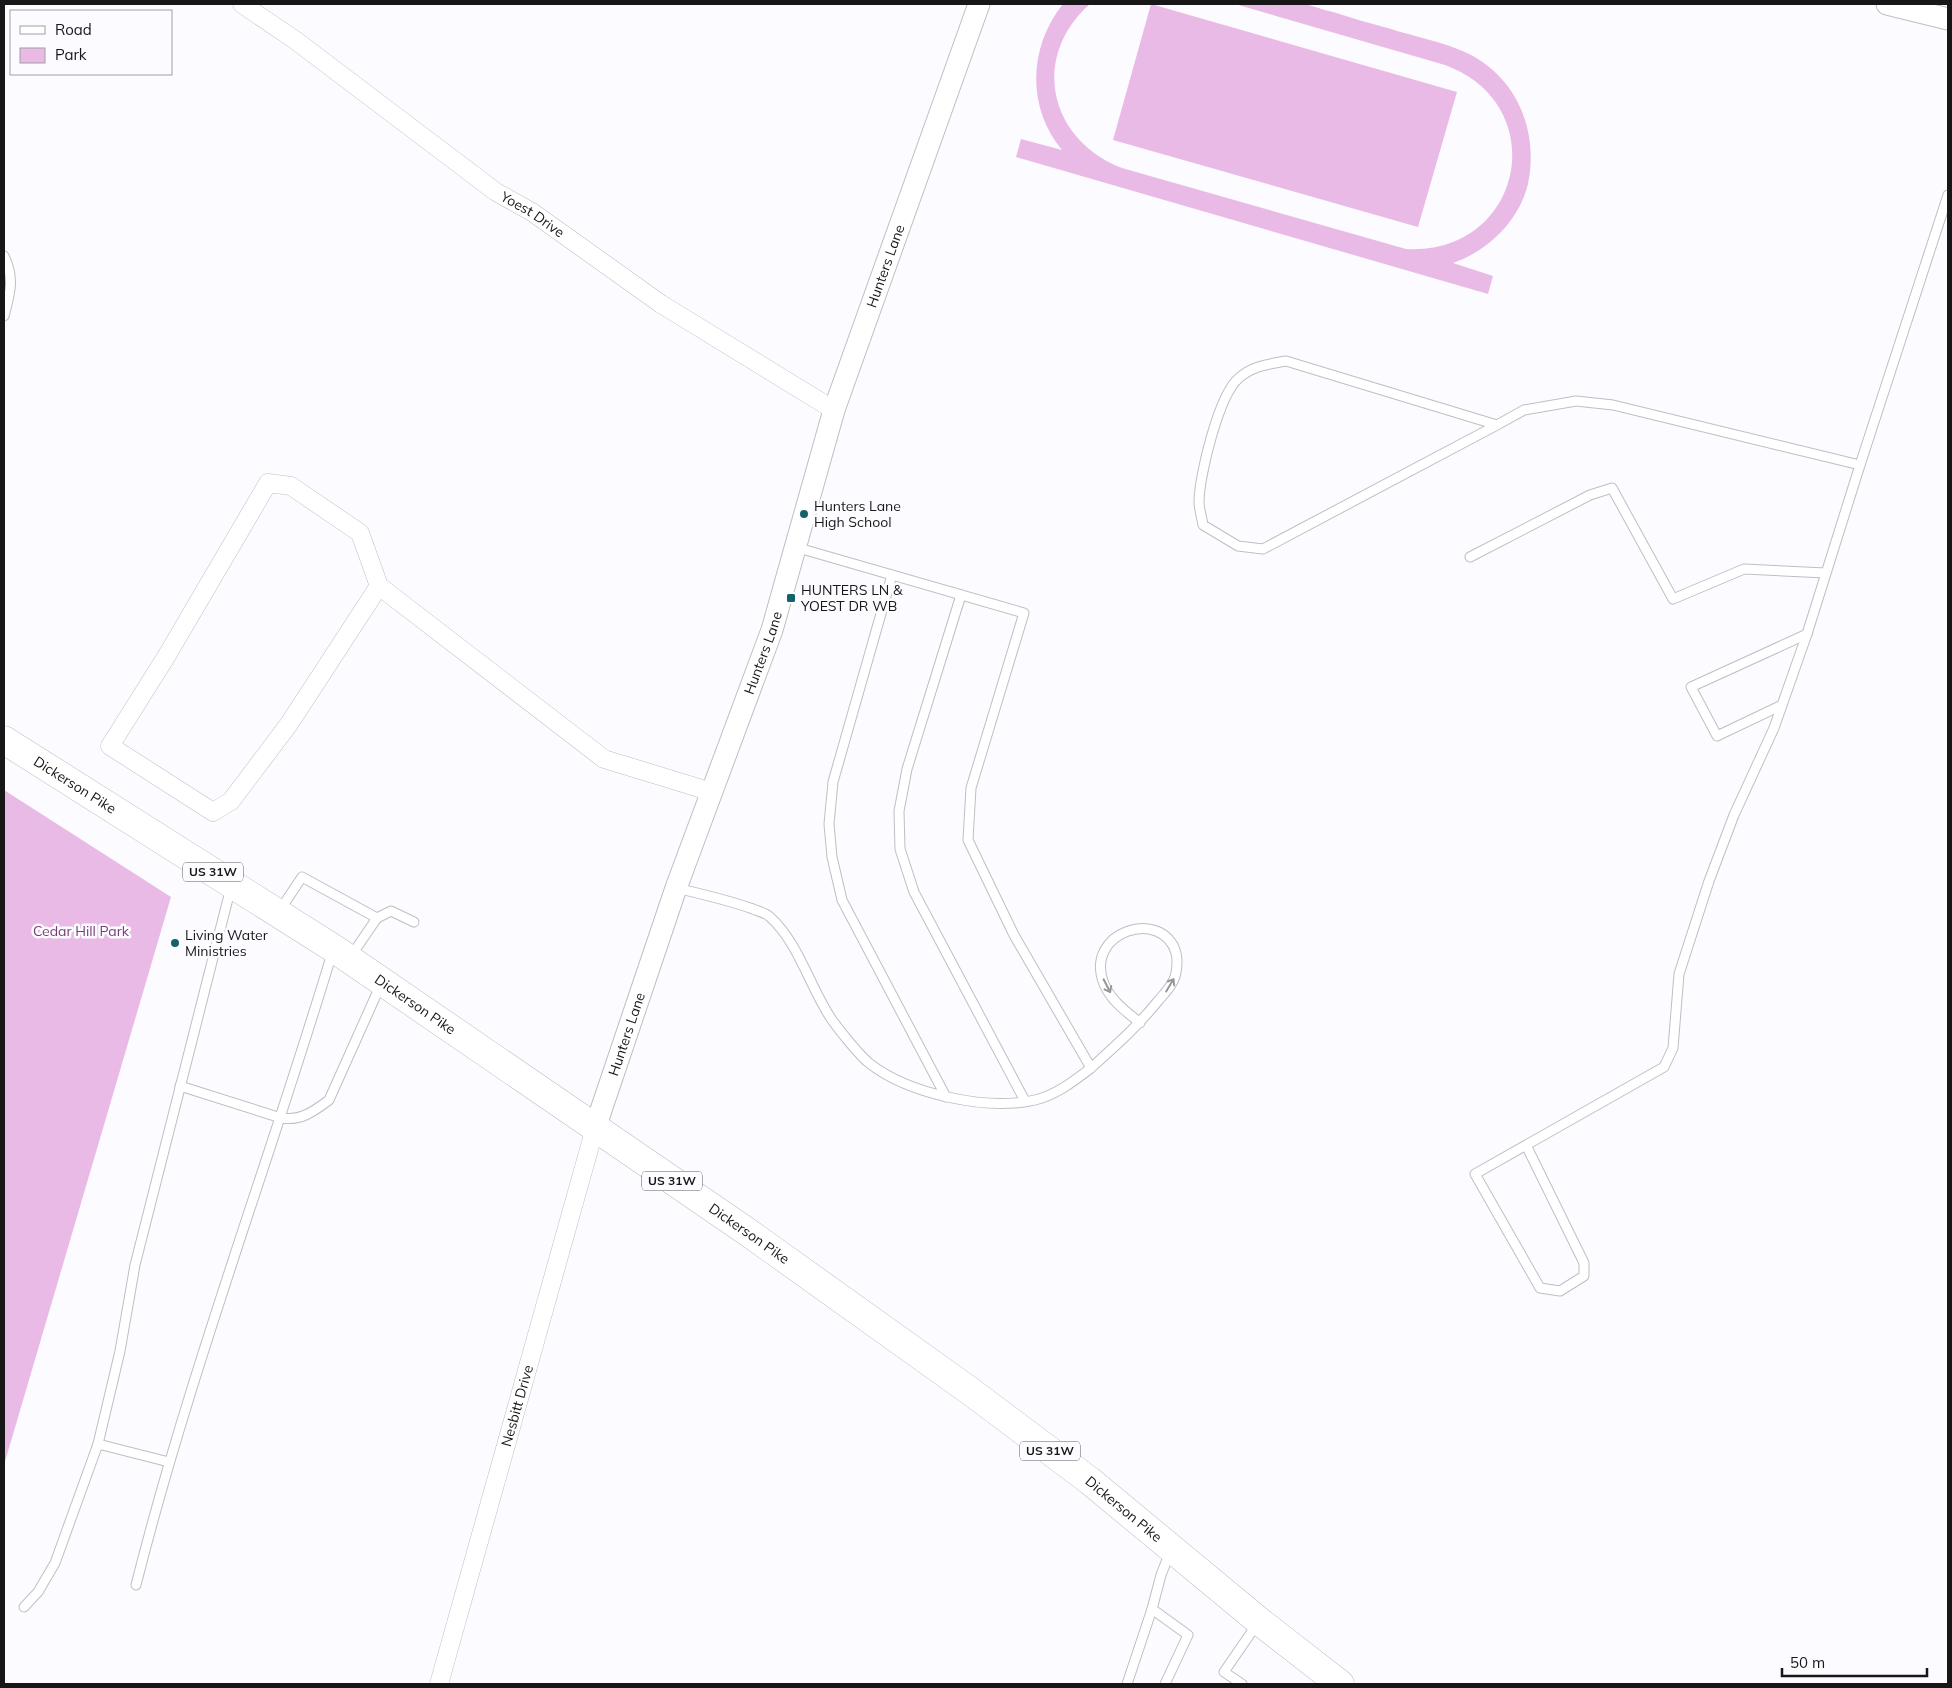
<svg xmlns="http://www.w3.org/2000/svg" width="1952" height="1688" font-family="Mulish,sans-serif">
	<rect width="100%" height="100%" fill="#fcfbff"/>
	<g fill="#e9bae5">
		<path d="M 1063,4 L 1090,4 C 1030,57 1049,140 1122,168 L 1406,249 C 1523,255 1554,105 1445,65 L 1235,4 C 1256,4 1284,1 1304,4 C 1314,6 1323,10 1333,12 C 1352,18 1372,24 1391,29 C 1416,37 1444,42 1467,53 C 1517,77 1539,131 1528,184 C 1519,221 1488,251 1453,263 L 1493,276 L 1488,294 L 1016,157 L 1021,139 L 1062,150 C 1026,107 1029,46 1063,4 Z"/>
		<polygon points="1151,4 1457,92 1418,227 1113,140"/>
		<polygon points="4,790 171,897 4,1465"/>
	</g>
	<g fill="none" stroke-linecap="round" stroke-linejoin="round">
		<g stroke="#bfbfc2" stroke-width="11">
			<g id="service">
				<path d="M 4,256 C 15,278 10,294 4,316"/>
				<path d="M 1497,425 L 1286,361 C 1269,364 1252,366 1239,378 C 1219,394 1199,476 1199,502 C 1199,509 1202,518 1203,525 L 1238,546 L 1263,549 L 1497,425 L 1524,410 L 1576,401 L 1613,405 L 1860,465 L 1948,195"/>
				<polyline points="1470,557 1590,495 1612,488 1673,599 1744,569 1826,573"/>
				<polyline points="892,575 833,782 829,824 832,857 842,900 946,1097"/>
				<polyline points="961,595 907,769 899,811 900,849 914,892 1025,1101"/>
				<polyline points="1782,705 1717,736 1691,687 1807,634"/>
				<path d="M 676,888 C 702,894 728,900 753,909 C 758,911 766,913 770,917 C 799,943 810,988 832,1020 C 840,1031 859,1055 869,1063 C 908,1094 987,1111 1035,1100 C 1056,1095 1074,1081 1091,1068 L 1014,935 L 968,840 L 971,788 L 1024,613 L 795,547"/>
				<polyline points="280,910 302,877 377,918"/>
				<polyline points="351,956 377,918 391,911 414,922"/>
				<path d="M 1091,1068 C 1114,1047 1138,1026 1158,1001 C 1163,995 1169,989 1172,983 C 1177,976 1178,961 1176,953 C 1163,907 1083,931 1104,984 C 1111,1001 1127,1012 1140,1023"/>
				<path d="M 180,1086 L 281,1118 C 301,1121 313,1112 329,1100 L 381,984"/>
				<polyline points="1526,1145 1584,1263 1584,1276 1560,1291 1540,1288 1475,1174 1664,1067 1673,1048 1679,974 1709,881 1734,815 1774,728 1807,634 1860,465"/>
				<polyline points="169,1462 98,1444 120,1351 135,1265 231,887"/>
				<path d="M 136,1585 C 190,1371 269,1163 333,950"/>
				<polyline points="24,1607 38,1592 55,1563 98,1444"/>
				<polyline points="1152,1609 1188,1635 1165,1684"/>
				<polyline points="1127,1684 1152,1609 1161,1575 1170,1552"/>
				<polyline points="1242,1684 1224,1672 1257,1624"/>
			</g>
		</g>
		<g stroke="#bfbfc2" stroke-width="19">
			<g id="minor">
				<path id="s1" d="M 242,4 L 295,40 L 496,192 L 532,212 L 661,304 L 834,410"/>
				<polyline points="379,586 289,724 231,801 213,812 110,746 166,657 268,483 291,486 360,533 379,586 604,759 712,792"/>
				<path id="s2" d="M 439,1684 L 595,1128"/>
			</g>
		</g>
		<g stroke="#bfbfc2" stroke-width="23">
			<g id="tertiary">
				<polyline points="1887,4 1948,19"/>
				<path id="s3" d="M 595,1128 L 676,888 L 772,630 L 834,410 L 979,4"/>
			</g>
		</g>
		<g stroke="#bfbfc2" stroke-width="29">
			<g id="primary">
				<path id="s4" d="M 4,740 L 333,948 L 749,1233 L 970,1391 L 1090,1481 L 1259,1621 L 1340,1684"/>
			</g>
		</g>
		<use href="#service" stroke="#fff" stroke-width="9"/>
		<use href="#minor" stroke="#fff" stroke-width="18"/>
		<use href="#tertiary" stroke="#fff" stroke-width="21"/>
		<use href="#primary" stroke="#fff" stroke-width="28"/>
	</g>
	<defs><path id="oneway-shaft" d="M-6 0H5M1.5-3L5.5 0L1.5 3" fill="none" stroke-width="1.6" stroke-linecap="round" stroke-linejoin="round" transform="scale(1.25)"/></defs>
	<g stroke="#979797">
		<use href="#oneway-shaft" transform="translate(1170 985) rotate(-59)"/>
		<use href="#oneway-shaft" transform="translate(1107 986) rotate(63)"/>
	</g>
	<g fill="#146369" stroke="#fcfbff" stroke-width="2">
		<circle cx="804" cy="514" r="5"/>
		<rect x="786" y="593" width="10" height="10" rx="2.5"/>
		<circle cx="175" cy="943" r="5"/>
	</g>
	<g text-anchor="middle" stroke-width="5" stroke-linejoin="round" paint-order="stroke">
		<g fill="#fcfbff" stroke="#5c5b5d" stroke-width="1">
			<rect x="183" y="862.5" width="60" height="19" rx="4"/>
			<rect x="642" y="1171.5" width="60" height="19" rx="4"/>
			<rect x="1020" y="1441.5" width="60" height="19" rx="4"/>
		</g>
		<g font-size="12" font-weight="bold" fill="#171718">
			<text x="213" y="876">US 31W</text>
			<text x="672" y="1185">US 31W</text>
			<text x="1050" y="1455">US 31W</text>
		</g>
		<g font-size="14" fill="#171718" stroke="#fcfbff">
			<text dy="5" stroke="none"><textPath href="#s1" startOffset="359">Yoest Drive</textPath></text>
			<text dy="5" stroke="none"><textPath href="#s3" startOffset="910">Hunters Lane</textPath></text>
			<text dy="5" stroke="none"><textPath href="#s3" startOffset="504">Hunters Lane</textPath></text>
			<text dy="5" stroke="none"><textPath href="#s4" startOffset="84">Dickerson Pike</textPath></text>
			<text dy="5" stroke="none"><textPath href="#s4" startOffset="489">Dickerson Pike</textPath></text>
			<text dy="5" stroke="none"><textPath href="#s3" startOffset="99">Hunters Lane</textPath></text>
			<text dy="5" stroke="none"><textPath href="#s4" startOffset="894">Dickerson Pike</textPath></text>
			<text dy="5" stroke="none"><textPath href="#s2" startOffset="289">Nesbitt Drive</textPath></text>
			<text dy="5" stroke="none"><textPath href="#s4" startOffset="1359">Dickerson Pike</textPath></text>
		</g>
		<g font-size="14" fill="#171718" stroke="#fcfbff" text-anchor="start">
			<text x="814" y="511">Hunters Lane<tspan x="814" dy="16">High School</tspan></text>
			<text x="801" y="595">HUNTERS LN &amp;<tspan x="801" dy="16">YOEST DR WB</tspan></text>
			<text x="185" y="940">Living Water<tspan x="185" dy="16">Ministries</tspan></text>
		</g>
		<g font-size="14" fill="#783d76" stroke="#fcfbff">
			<text x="81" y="936">Cedar Hill Park</text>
		</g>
	</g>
	<rect width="1952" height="1688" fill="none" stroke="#171718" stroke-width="10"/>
	<rect x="10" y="10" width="162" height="65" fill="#fcfbff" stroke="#a0a0a3"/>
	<rect x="20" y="26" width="25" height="8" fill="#ffffff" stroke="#a0a0a3"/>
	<text x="55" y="35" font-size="15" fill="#171718">Road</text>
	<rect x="20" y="48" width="25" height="15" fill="#e9bae5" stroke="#a0a0a3"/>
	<text x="55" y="60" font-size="15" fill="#171718">Park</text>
	<path d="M1782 1668v8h145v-8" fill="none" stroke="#171718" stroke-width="2.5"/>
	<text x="1790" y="1668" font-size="15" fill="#171718" stroke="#fcfbff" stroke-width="4" paint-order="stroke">50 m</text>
</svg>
